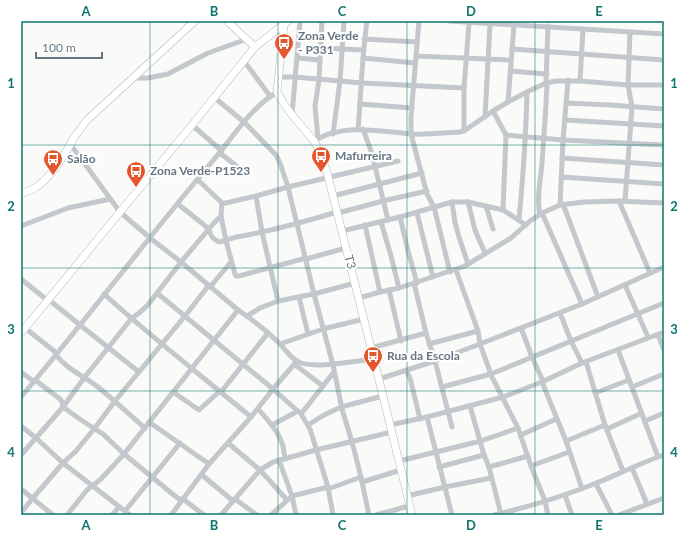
<svg xmlns="http://www.w3.org/2000/svg" width="685" height="536" font-family="Lato,sans-serif">
	<rect width="100%" height="100%" fill="#fafaf8"/>
	<g fill="none" stroke-linecap="round" stroke-linejoin="round">
		<g stroke="#b3babf" stroke-width="8">
			<g id="secondary">
				<polyline points="227,21 255,47"/>
				<polyline points="284,25 277,92 284,104 292,115 314,141 318,149 327,172 383,396 412,515"/>
				<path d="M 21,194 C 26,192 31,190 35,188 C 54,175 64,155 75,136 C 79,131 83,126 86,121 L 195,21"/>
				<polyline points="21,333 120,212 192,125 255,47 288,21"/>
			</g>
		</g>
		<g stroke="#c3c8cc" stroke-width="5">
			<polyline points="419,21 411,116 411,134 427,194 434,207 450,272"/>
			<polyline points="449,21 664,34"/>
			<polyline points="364,39 417,42"/>
			<polyline points="321,48 363,50"/>
			<polyline points="512,49 664,60"/>
			<polyline points="416,56 511,60"/>
			<polyline points="297,58 320,60"/>
			<polyline points="363,58 415,63"/>
			<polyline points="244,61 270,96"/>
			<polyline points="510,71 547,74"/>
			<polyline points="278,77 295,77 362,83 464,88"/>
			<polyline points="133,78 148,78 168,74 208,53 247,39"/>
			<polyline points="580,81 583,29"/>
			<polyline points="546,83 548,26"/>
			<polyline points="215,98 244,122 276,155 280,163 288,187 314,294 333,365 342,409 352,442 361,477 369,515"/>
			<polyline points="508,102 514,25"/>
			<polyline points="566,103 610,105 664,109"/>
			<polyline points="360,104 412,108"/>
			<polyline points="493,111 508,102 527,92 546,83 556,81 580,81 628,85 664,85"/>
			<polyline points="292,115 300,21"/>
			<polyline points="485,117 490,24"/>
			<polyline points="565,120 664,126"/>
			<polyline points="192,125 222,151"/>
			<polyline points="363,129 372,154 388,220"/>
			<path d="M 358,130 C 361,93 362,57 367,21"/>
			<polyline points="464,131 464,88 469,23"/>
			<polyline points="333,134 340,81 344,21"/>
			<polyline points="506,135 503,210 526,225"/>
			<polyline points="318,139 315,106 319,80 322,21"/>
			<path d="M 314,141 C 343,123 378,131 410,134 C 426,135 443,133 459,132 L 464,131 L 493,111 L 506,135 L 563,140 L 664,145"/>
			<path d="M 71,145 L 120,212 L 150,238 L 181,262 L 238,310 C 253,320 267,331 279,343 C 284,348 291,358 297,361 C 311,370 356,361 373,359"/>
			<polyline points="220,153 239,168"/>
			<polyline points="562,158 664,165"/>
			<polyline points="561,177 664,184"/>
			<polyline points="198,180 222,203 226,203 256,196 288,187 398,161"/>
			<polyline points="256,196 262,232 278,301"/>
			<polyline points="333,196 422,173"/>
			<polyline points="619,201 650,273"/>
			<polyline points="625,201 632,107 628,85 630,33"/>
			<polyline points="452,202 455,223 459,237 468,264"/>
			<polyline points="468,202 475,230 485,253"/>
			<path d="M 178,204 L 209,229 C 210,236 213,239 219,242 C 225,241 231,238 237,237 C 271,231 304,222 337,212"/>
			<polyline points="563,204 598,297"/>
			<polyline points="560,205 563,140 568,80"/>
			<polyline points="486,206 493,229"/>
			<polyline points="338,213 383,201 427,191"/>
			<polyline points="417,213 433,277"/>
			<polyline points="542,213 582,304"/>
			<path d="M 540,215 C 536,198 541,179 542,163 C 544,136 546,109 547,83"/>
			<polyline points="221,216 226,241 235,274 236,276 239,276 306,258"/>
			<polyline points="400,217 408,251 417,283"/>
			<path d="M 519,220 C 523,177 526,135 527,92"/>
			<polyline points="381,222 391,256 399,288"/>
			<polyline points="365,225 380,292"/>
			<polyline points="21,226 68,208 110,199"/>
			<polyline points="342,231 400,217 452,202 468,202 503,210"/>
			<polyline points="306,259 346,248"/>
			<polyline points="456,270 478,331 480,344 492,377 518,428 531,466 545,501 548,515"/>
			<polyline points="21,279 47,300"/>
			<polyline points="414,283 426,333 435,361 452,427"/>
			<polyline points="625,285 648,337"/>
			<polyline points="210,287 231,262"/>
			<polyline points="389,290 401,341"/>
			<polyline points="157,293 273,389 301,414 310,429 328,487 333,515"/>
			<path d="M 104,294 C 151,337 202,376 251,417"/>
			<polyline points="299,297 308,334"/>
			<polyline points="359,298 380,292 399,288 465,266 511,238 530,221 542,213 560,205 584,202 617,201 664,203"/>
			<polyline points="48,299 80,325 139,372"/>
			<polyline points="560,313 571,341 582,363"/>
			<polyline points="247,316 260,308 278,301 314,294 355,283"/>
			<path d="M 25,328 L 54,351 C 62,367 84,376 98,387 C 114,400 129,414 145,428"/>
			<polyline points="521,328 532,357 543,381"/>
			<polyline points="658,335 664,350"/>
			<polyline points="280,344 323,329 364,319"/>
			<polyline points="429,344 478,331"/>
			<polyline points="371,348 426,333"/>
			<polyline points="618,350 658,457"/>
			<polyline points="586,362 605,425 623,471"/>
			<polyline points="294,364 323,386"/>
			<polyline points="406,370 410,378 420,419"/>
			<polyline points="21,372 33,381 35,380 60,399 62,402 63,407 81,420 103,434 124,454 175,496 179,499 183,499 204,515"/>
			<polyline points="379,379 435,361 480,344 582,304 664,267"/>
			<polyline points="542,382 566,441 582,489"/>
			<polyline points="442,387 491,374 664,303"/>
			<polyline points="632,387 664,374"/>
			<polyline points="173,392 199,410 220,391"/>
			<polyline points="221,392 268,333"/>
			<polyline points="595,393 629,380"/>
			<path d="M 21,397 C 86,320 146,240 211,163 C 232,139 249,109 277,92"/>
			<polyline points="470,406 484,455 489,467 501,514"/>
			<path d="M 258,409 C 267,419 277,430 282,443 C 284,448 284,454 285,459"/>
			<polyline points="301,414 334,372"/>
			<polyline points="427,417 452,515"/>
			<polyline points="645,421 664,413"/>
			<polyline points="149,422 209,464"/>
			<polyline points="272,425 298,411"/>
			<polyline points="308,425 324,415 341,407 383,396"/>
			<polyline points="390,425 427,417 503,397 542,382 582,363 664,332"/>
			<polyline points="21,426 36,438 63,463 130,515"/>
			<polyline points="607,429 642,413"/>
			<polyline points="521,435 556,419"/>
			<polyline points="566,441 605,425"/>
			<polyline points="228,443 260,470 287,500"/>
			<polyline points="21,455 63,407 84,378 131,319 139,313 147,306 181,262 213,224 221,216 222,203"/>
			<polyline points="279,460 292,496 296,515"/>
			<polyline points="399,461 481,441 518,428"/>
			<polyline points="531,466 569,452"/>
			<polyline points="439,467 484,455"/>
			<polyline points="489,467 528,456"/>
			<polyline points="632,468 647,504"/>
			<polyline points="202,475 233,501"/>
			<polyline points="362,482 401,470"/>
			<polyline points="596,484 612,515"/>
			<polyline points="21,489 53,515"/>
			<polyline points="328,489 361,477"/>
			<polyline points="565,495 572,515"/>
			<polyline points="407,496 445,487 491,478"/>
			<polyline points="235,499 257,515"/>
			<polyline points="125,511 180,443"/>
			<polyline points="21,513 32,499 63,463 76,451 94,429 115,401 185,316 209,285"/>
			<polyline points="67,515 87,490 101,479 124,454 238,310"/>
			<polyline points="112,515 119,507"/>
			<polyline points="171,515 183,499 209,464 251,417 273,389 297,361"/>
			<polyline points="221,515 260,470 273,462 316,450 392,432"/>
			<polyline points="271,515 292,496 328,487"/>
			<polyline points="376,515 409,506"/>
			<path d="M 494,515 C 528,507 561,497 594,484 C 617,475 640,463 664,455"/>
			<polyline points="619,515 664,498"/>
		</g>
		<use href="#secondary" stroke="#fff" stroke-width="7"/>
	</g>
	<path fill="none" stroke="#0f766e" stroke-width="1" stroke-opacity="0.55" d="M 150,21 L 150,515M 278,21 L 278,515M 407,21 L 407,515M 535,21 L 535,515M 21,145 L 664,145M 21,268 L 664,268M 21,391 L 664,391"/>
	<defs>
		<g id="bus-pin" transform="scale(1)"><path d="M0 17L-7.5 6A9.5 9.5 0 1 1 7.5 6Z" fill="#e4572e" stroke="#fff"/><path d="M-5-6H5V4H4V6H2V4H-2V6H-4V4H-5ZM-3.5-4V0h7V-4ZM-3.5 1.2v1.5H-2V1.2ZM2 1.2v1.5H3.5V1.2Z" fill="#fff"/></g>
	</defs>
	<g fill-rule="evenodd">
		<use href="#bus-pin" x="284" y="43"/>
		<use href="#bus-pin" x="321" y="156"/>
		<use href="#bus-pin" x="53" y="159"/>
		<use href="#bus-pin" x="136" y="171"/>
		<use href="#bus-pin" x="373" y="356"/>
	</g>
	<g text-anchor="middle" stroke-width="4" stroke-linejoin="round" paint-order="stroke">
		<g font-size="12" font-weight="bold" fill="#657683" stroke="#fff" text-anchor="start">
			<text x="298" y="40">Zona Verde<tspan x="298" dy="14">- P331</tspan></text>
			<text x="335" y="160">Mafurreira</text>
			<text x="67" y="163">Salão</text>
			<text x="150" y="175">Zona Verde-P1523</text>
			<text x="387" y="360">Rua da Escola</text>
		</g>
		<g font-size="12" fill="#657683" stroke="#fff">
			<text transform="translate(350 262) rotate(75)" y="4">T3</text>
		</g>
	</g>
	<rect width="685" height="536" fill="none" stroke="#ffffff" stroke-width="44"/>
	<path d="M36 52v6h66v-6" fill="none" stroke="#657683" stroke-width="2"/>
	<text x="42" y="52" font-size="12" fill="#657683" stroke="#ffffff" stroke-width="3" paint-order="stroke">100 m</text>
	<rect x="22" y="22" width="641" height="492" fill="none" stroke="#0f766e" stroke-width="1.5"/>
	<g font-size="13" text-anchor="middle" font-weight="bold" fill="#0f766e">
		<text x="86" y="16">A</text>
		<text x="214" y="16">B</text>
		<text x="342" y="16">C</text>
		<text x="471" y="16">D</text>
		<text x="599" y="16">E</text>
		<text x="11" y="88">1</text>
		<text x="674" y="88">1</text>
		<text x="11" y="211">2</text>
		<text x="674" y="211">2</text>
		<text x="11" y="334">3</text>
		<text x="674" y="334">3</text>
		<text x="11" y="457">4</text>
		<text x="674" y="457">4</text>
		<text x="86" y="530">A</text>
		<text x="214" y="530">B</text>
		<text x="342" y="530">C</text>
		<text x="471" y="530">D</text>
		<text x="599" y="530">E</text>
	</g>
</svg>
